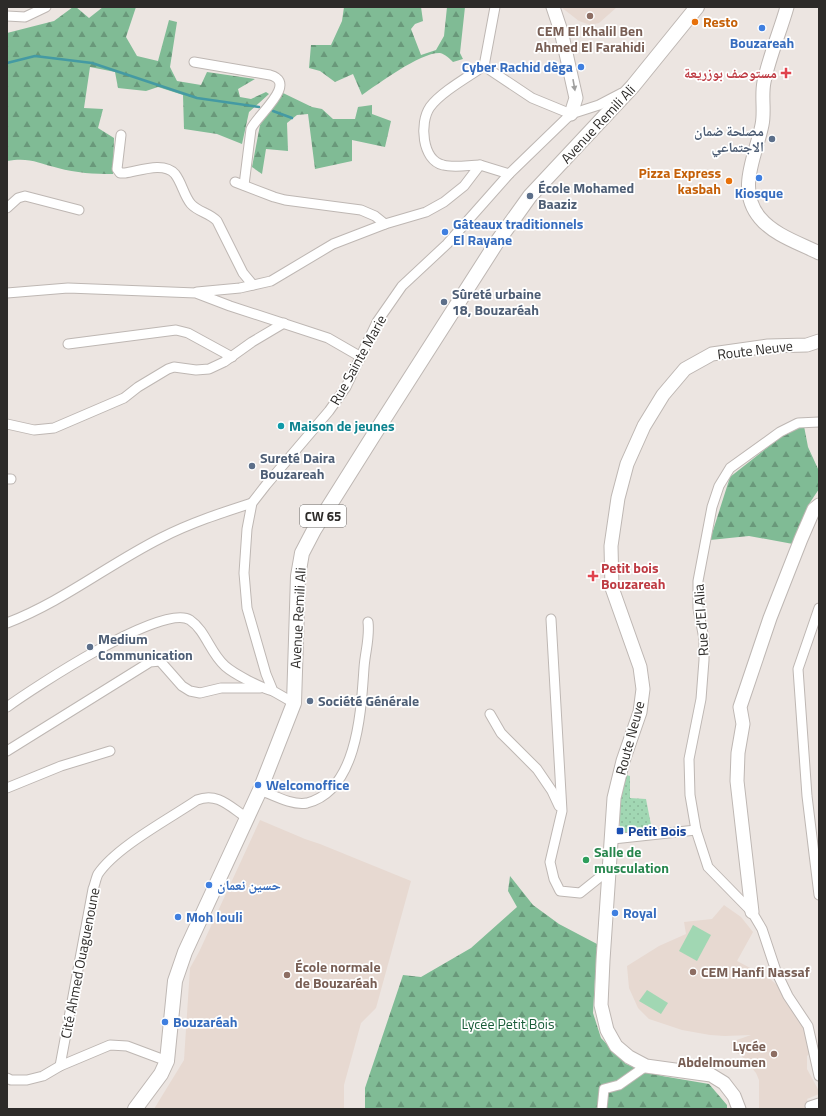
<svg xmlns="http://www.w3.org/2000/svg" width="826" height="1116" font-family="'Titillium Web','Noto Naskh Arabic',sans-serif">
	<defs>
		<pattern id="green-dots" width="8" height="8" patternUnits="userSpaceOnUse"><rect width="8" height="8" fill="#a1d7b3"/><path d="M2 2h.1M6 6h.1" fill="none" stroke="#8bb99a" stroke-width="1.8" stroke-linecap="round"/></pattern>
		<pattern id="forest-firs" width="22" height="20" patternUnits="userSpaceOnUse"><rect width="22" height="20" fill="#80bb95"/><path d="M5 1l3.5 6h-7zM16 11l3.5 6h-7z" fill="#69987a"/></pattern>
	</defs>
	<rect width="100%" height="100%" fill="#ece5e1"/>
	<g fill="#e7d9d1">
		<polygon points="561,7 617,7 599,23 590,25 579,21"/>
		<polygon points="260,820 305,839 320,844 411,881 376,1008 361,1023 344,1085 344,1109 154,1109 184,1060 190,968 199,952"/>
		<polygon points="724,905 741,917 753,932 737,961 769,978 793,999 806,1030 810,1053 807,1056 807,1069 819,1091 819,1094 807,1099 811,1109 759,1109 759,1080 756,1073 741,1055 731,1051 731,1042 751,1035 725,1036 710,1035 682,1030 649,1019 638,1008 629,988 627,966 659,946 686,934 684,922 712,919"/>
	</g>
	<polygon fill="url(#green-dots)" points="623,774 630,776 630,798 646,799 652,830 628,833 620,831 619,799"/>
	<g fill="url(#forest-firs)">
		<path d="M 73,7 L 76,7 L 89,18 L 103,7 L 136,7 L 126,37 L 137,56 L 158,61 L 169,20 L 177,22 L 170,67 L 177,81 L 201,85 L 207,72 L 255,79 L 238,89 L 240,97 L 251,99 L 266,92 L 269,94 L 249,112 L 242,144 L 217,134 L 184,129 L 183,95 L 158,87 L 146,91 L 118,88 L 115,72 L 90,67 L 84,108 L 103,109 L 98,128 L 114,138 L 113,174 C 94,174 76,173 58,168 C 38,163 29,157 7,161 L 7,33 L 54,21 Z"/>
		<path d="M 344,7 L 421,7 L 423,21 L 415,24 L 411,29 L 421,55 L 436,50 L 444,36 L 447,7 L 465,7 L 460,53 L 463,59 L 453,62 C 450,59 445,54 440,53 C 421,52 378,84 362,95 L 353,74 L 335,82 L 320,71 L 309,68 L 311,45 L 331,45 L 342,21 Z"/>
		<polygon points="283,93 312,107 322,109 333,119 355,119 358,107 372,105 372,114 391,121 385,147 352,140 352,161 315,169 308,114 297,115 287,123 288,151 266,149 262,174 252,167 260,125"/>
		<polygon points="804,426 808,447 819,471 819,489 809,504 793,544 749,536 710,540 730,477 782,436"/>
		<polygon points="510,876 533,905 559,924 597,944 593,1013 601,1038 626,1064 662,1076 709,1084 727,1105 727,1109 365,1109 365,1088 403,975 421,977 471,948 517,907 508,891"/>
	</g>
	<g fill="#a1d7b3">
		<polygon points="693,925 711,935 697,961 679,951"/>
		<polygon points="647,990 668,1003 661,1014 639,1001"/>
	</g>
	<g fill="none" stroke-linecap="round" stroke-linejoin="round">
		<g stroke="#449aa3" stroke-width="2.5">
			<polyline points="7,63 35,56 92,63 197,98 259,107"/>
			<polyline points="273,111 292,118"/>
		</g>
		<g stroke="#beb7b3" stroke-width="11">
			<g id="street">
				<polyline points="7,16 25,17 46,7"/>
				<path d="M 194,62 L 270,75 C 299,83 256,116 251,129 L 244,185"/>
				<polyline points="484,66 532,98 571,114"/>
				<path d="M 121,135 L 117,169 L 120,173 L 125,173 C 139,171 164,161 175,174 C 182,183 184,196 191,204 C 198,212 210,213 217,221 L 243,273 L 253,285"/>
				<path d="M 480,165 C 469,165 454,168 443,165 C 422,160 419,123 430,107 C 441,92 468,77 484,66 L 495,7"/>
				<polyline points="235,182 274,197 285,200 361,210 375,216 385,224"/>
				<polyline points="7,208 18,198 25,196 79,210"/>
				<polyline points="197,292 240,288 271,281 333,244 385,224 426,212 444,202 464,186 480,165 509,174"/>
				<polyline points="7,293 68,288 196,293 230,306 328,338 361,357"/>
				<polyline points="68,344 176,330 188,333 232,357"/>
				<polyline points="819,422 798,423 780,432 730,468 719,486 712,507 698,581 698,608 704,639 704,660 701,699 689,759 690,795 696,830 708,867 752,912 762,929 776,971 788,996 808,1026 819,1076"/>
				<polyline points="7,424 34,430 54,428 124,398 138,387 168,369 174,367 196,370 209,369 224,362 252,342 284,323"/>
				<polyline points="7,479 11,479"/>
				<polyline points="819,608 798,669 807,796 819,895"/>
				<polyline points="551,619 562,811 550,862 554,879 560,891 580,893 610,869"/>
				<path d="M 7,623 C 62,602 109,564 161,538 C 190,523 221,513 252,503"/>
				<polyline points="294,703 273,691 266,674 247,608 244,573 247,529 252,503 266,485 329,411 346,387 377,322 402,286 447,244 509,174 571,114 599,105 622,93"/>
				<path d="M 7,707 C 32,689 163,602 190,620 C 206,631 210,653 225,666 C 234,674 261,688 273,691"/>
				<polyline points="490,714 501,733 537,769 552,791 559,806"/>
				<polyline points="7,751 150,662 160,661 182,686 190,691 200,693 221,688 260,688"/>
				<polyline points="7,788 61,766 110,751"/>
				<path d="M 260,790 C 273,795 293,806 307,803 C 358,790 361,710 364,668 C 365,652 370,638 368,622"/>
				<polyline points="613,839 696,830"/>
				<path d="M 60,1066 L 93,889 C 95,884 96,878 98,874 C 116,847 169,819 197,800 C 218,792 230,807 247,818"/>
				<polyline points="7,1078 11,1080 27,1080 43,1076 60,1066 110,1045 127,1046 167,1061"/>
				<polyline points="810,1106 819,1103"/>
				<polyline points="602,1109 604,1089 619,1085 646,1066"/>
			</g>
		</g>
		<g stroke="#beb7b3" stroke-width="15">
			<g id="secondary">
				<polyline points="553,7 561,31 576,98 571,114"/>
				<path d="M 787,7 C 780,32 769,57 764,82 C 761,96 765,111 762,125 C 756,155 736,190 760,218 C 774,235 799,243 819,253"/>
				<polyline points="752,912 737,781 738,753 743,724 740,707 770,618 801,539 814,509 819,505"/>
				<polyline points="739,1109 734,1096 724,1083 711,1075 646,1066 629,1057 616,1046 607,1030 601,1005 603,960 614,798 623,761 640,712 643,689 640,667 612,588 611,546 618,498 627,464 644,426 663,395 685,369 712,354 768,346 807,345 819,341"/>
			</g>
		</g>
		<g stroke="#beb7b3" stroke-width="16">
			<polyline id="primary" points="135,1109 161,1074 167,1061 175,981 185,952 260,790 294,703 298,576 302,553 314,530 375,433 497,242 530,196 633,86 697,7"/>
		</g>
		<use href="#street" stroke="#fff" stroke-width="9"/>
		<use href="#secondary" stroke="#fff" stroke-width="13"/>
		<use href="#primary" stroke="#fff" stroke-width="14"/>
	</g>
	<defs><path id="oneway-solid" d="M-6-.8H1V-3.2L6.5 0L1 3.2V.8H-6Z"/></defs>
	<use fill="#a0a09f" href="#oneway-solid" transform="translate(574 85) rotate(80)"/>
	<g fill="#8d6e63" stroke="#fff" stroke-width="1.5">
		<circle cx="590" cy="16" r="4"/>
		<circle cx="693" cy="972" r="4"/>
		<circle cx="287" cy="975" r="4"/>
		<circle cx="774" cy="1054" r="4"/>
	</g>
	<g fill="#e8710a" stroke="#fff" stroke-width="1.5">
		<circle cx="695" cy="22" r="4"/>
		<circle cx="729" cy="181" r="4"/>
	</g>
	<g fill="#3f7fe0" stroke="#fff" stroke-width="1.5">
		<circle cx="762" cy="28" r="4"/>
		<circle cx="581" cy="67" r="4"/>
		<circle cx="759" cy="178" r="4"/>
		<circle cx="445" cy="232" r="4"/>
		<circle cx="258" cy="785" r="4"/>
		<circle cx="209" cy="885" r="4"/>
		<circle cx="615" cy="913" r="4"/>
		<circle cx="178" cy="917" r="4"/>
		<circle cx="165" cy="1022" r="4"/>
	</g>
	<g fill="#e0444e" stroke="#fff" stroke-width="1.5">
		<path d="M784 67h4v4h4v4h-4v4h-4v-4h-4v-4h4z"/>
		<path d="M591 570h4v4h4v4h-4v4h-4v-4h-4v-4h4z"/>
	</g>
	<g fill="#5c6f8a" stroke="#fff" stroke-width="1.5">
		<circle cx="772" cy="139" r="4"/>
		<circle cx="530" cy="196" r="4"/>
		<circle cx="444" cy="302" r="4"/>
		<circle cx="252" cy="466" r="4"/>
		<circle cx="90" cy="647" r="4"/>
		<circle cx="310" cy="701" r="4"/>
	</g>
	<circle fill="#0f9aa8" stroke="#fff" stroke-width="1.5" cx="281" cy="426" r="4"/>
	<rect fill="#1a4fb4" stroke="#fff" stroke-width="1.5" x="616" y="827" width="8" height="8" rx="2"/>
	<circle fill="#2e9e5b" stroke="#fff" stroke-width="1.5" cx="586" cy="860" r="4"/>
	<g text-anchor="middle" stroke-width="3.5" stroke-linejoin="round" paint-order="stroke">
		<rect fill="#fff" stroke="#6c6b69" stroke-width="1" x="300" y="505" width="46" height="22" rx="3"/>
		<g font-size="13" font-weight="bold" fill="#2d2b29">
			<text x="323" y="521">CW 65</text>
		</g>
		<g font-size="14" font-weight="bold" fill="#c56008" stroke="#fff" text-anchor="start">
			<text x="703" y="27">Resto</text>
			<text x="721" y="178" text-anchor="end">Pizza Express<tspan x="721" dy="16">kasbah</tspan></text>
		</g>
		<g font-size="14" font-weight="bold" fill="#785e54" stroke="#fff" text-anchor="start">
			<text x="590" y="36" text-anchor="middle">CEM El Khalil Ben<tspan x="590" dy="16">Ahmed El Farahidi</tspan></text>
			<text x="295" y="972">École normale<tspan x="295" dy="16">de Bouzaréah</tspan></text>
			<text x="701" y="977">CEM Hanfi Nassaf</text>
			<text x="766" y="1051" text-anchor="end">Lycée<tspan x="766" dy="16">Abdelmoumen</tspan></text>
		</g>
		<g font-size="14" font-weight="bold" fill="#366cbe" stroke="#fff" text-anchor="start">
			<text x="762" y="48" text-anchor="middle">Bouzareah</text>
			<text x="573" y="72" text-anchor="end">Cyber Rachid dèga</text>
			<text x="759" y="198" text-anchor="middle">Kiosque</text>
			<text x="453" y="229">Gâteaux traditionnels<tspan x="453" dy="16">El Rayane</tspan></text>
			<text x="266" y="790">Welcomoffice</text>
			<text x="217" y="890">حسين نعمان</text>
			<text x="623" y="918">Royal</text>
			<text x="186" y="922">Moh louli</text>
			<text x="173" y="1027">Bouzaréah</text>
		</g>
		<g font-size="14" font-weight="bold" fill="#be3a42" stroke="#fff" text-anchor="end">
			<text x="777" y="78">مستوصف بوزريعة</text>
			<text x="601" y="573" text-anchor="start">Petit bois<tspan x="601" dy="16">Bouzareah</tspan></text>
		</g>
		<g font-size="14" fill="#2d2b29" stroke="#fff">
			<text transform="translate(598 124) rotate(-47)" y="5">Avenue Remili Ali</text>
			<text transform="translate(755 350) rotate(-7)" y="5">Route Neuve</text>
			<text transform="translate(358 360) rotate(-61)" y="5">Rue Sainte Marie</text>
			<text transform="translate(298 618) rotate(-87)" y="5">Avenue Remili Ali</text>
			<text transform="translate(701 620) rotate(-94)" y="5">Rue d'El Alia</text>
			<text transform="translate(630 738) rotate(-75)" y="5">Route Neuve</text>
			<text transform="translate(80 963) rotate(-79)" y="5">Cité Ahmed Ouaguenoune</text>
		</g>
		<g font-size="14" font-weight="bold" fill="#4e5e75" stroke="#fff" text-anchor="start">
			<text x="764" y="136" text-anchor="end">مصلحة ضمان<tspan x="764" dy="16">الاجتماعي</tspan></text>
			<text x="538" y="193">École Mohamed<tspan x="538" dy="16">Baaziz</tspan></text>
			<text x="452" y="299">Sûreté urbaine<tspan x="452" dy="16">18, Bouzaréah</tspan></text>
			<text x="260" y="463">Sureté Daira<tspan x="260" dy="16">Bouzareah</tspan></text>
			<text x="98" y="644">Medium<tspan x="98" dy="16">Communication</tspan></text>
			<text x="318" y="706">Société Générale</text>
		</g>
		<g font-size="14" font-weight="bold" fill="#0d838f" stroke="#fff" text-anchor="start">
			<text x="289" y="431">Maison de jeunes</text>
		</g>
		<g font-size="14" font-weight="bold" fill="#164399" stroke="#fff" text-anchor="start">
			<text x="628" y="836">Petit Bois</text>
		</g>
		<g font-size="14" font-weight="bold" fill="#27864d" stroke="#fff" text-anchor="start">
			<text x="594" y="857">Salle de<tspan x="594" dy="16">musculation</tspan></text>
		</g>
		<g font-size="14" fill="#185c38" stroke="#fff">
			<text x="508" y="1029">Lycée Petit Bois</text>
		</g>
	</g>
	<rect width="826" height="1116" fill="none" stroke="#2d2b29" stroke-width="16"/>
</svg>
